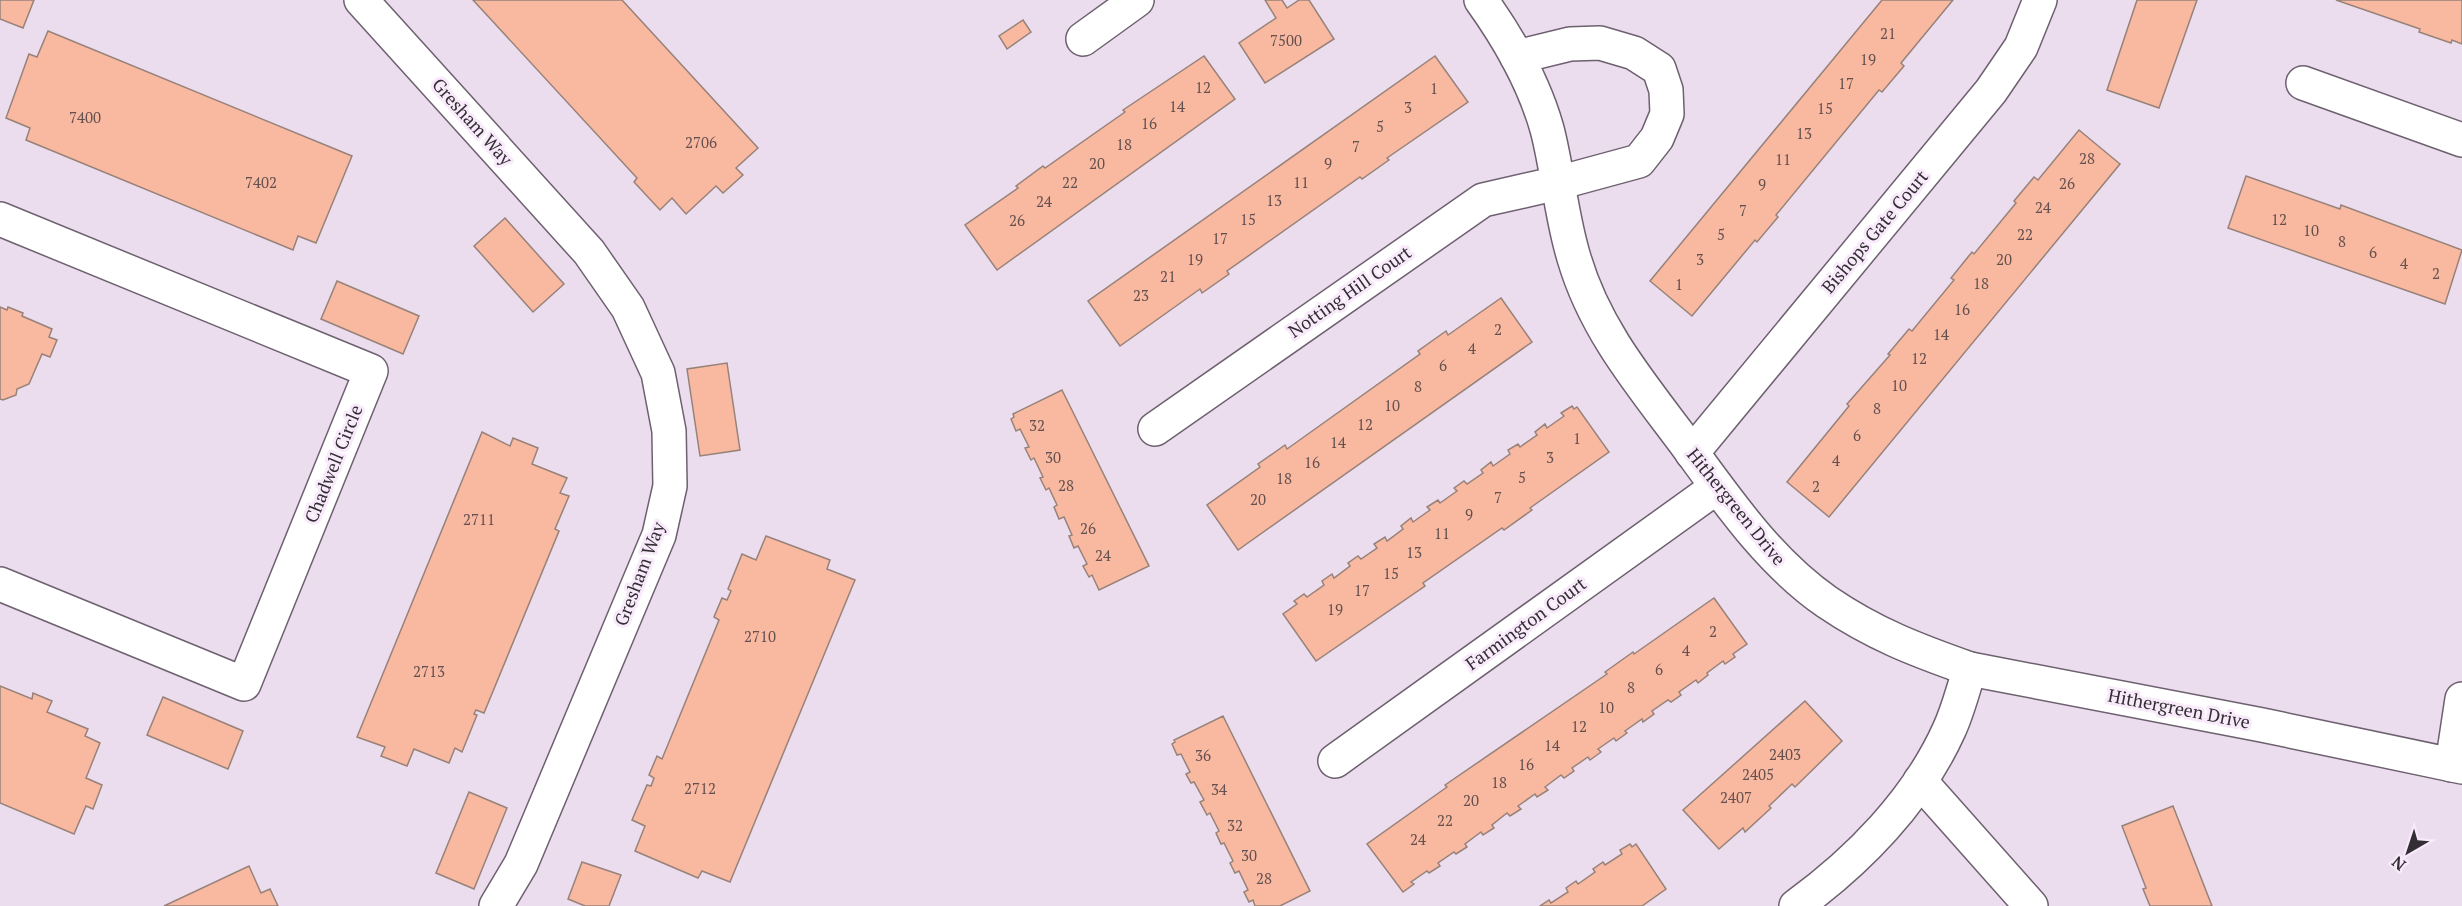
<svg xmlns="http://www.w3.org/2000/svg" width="2462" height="906" font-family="'PT Serif',serif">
	<rect width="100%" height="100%" fill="#ecddee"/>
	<g fill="#f9b8a0" stroke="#97827a" stroke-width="1.5">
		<polygon points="0,0 34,0 23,28 0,19"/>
		<polygon points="473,0 622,0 758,148 736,168 743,175 723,193 716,186 686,214 672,198 660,210 634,182 637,178"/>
		<polygon points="1265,0 1282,0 1287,8 1299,0 1309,0 1334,39 1265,83 1239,43 1276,18"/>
		<polygon points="1882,0 1953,0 1901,63 1904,66 1882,92 1879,90 1776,215 1778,217 1757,242 1755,240 1692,316 1650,281"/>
		<polygon points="2137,0 2197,0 2159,108 2107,90"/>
		<polygon points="2336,0 2462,0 2462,44 2452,40 2451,43 2419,32 2420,29"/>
		<polygon points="1023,20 1031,32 1007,49 999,36"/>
		<polygon points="48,31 352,156 316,243 298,236 293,250 26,140 30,128 6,118 29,54 37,57"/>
		<polygon points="1204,56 1235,99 997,270 965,225 1018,188 1016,186 1043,166 1045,168 1125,112 1123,110"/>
		<polygon points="1435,56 1468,102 1387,158 1389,160 1362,179 1360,177 1227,271 1229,274 1202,293 1200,289 1120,346 1088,301"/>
		<polygon points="2079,130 2120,164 1829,517 1787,482 1849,406 1847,404 1890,355 1888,354 1909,329 1912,331 1954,280 1951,278 1972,252 1974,254 2016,203 2014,201 2034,177 2038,180"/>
		<polygon points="2246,176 2340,209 2341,205 2462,250 2445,304 2228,228"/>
		<polygon points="505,218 564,284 533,312 474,246"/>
		<polygon points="337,281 419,316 403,354 321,319"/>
		<polygon points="1501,298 1532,342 1238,550 1207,505 1260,467 1258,464 1285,445 1287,449 1420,354 1418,351 1446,331 1448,335"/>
		<polygon points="0,307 7,310 8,307 23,313 22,316 52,329 49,337 57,340 50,357 42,354 29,384 17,389 16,395 3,400 0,399"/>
		<polygon points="727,363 740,450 700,456 687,369"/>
		<polygon points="1062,390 1149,566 1099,590 1092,575 1089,577 1083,566 1087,564 1078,546 1074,548 1069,536 1072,535 1064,517 1059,519 1054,507 1057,505 1049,488 1046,490 1040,478 1043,477 1034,458 1031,460 1025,448 1029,447 1020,429 1016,431 1011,419 1014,417 1013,414"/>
		<polygon points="1572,406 1574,409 1577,407 1609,452 1530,508 1532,510 1504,530 1502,528 1423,583 1425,586 1316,661 1283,614 1297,604 1294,601 1304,594 1307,597 1324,585 1322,581 1332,574 1334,578 1350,566 1348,563 1358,556 1361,559 1377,548 1374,544 1385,537 1387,541 1403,529 1401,526 1411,518 1413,522 1430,510 1427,507 1438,500 1440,503 1457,491 1454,488 1464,481 1467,484 1483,473 1481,470 1491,462 1493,466 1510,454 1508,450 1518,444 1520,447 1537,435 1535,432 1545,424 1547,428 1564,416 1561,413"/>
		<polygon points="482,432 510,446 513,438 538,448 532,464 567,478 560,493 569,496 555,529 559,531 484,713 476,710 474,714 477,715 462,752 455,748 449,763 414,749 407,766 381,756 385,747 357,737"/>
		<polygon points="766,536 830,560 827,569 855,580 730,882 702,871 698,878 635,851 645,826 632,820 647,785 651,786 654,778 649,775 657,756 662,759 719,620 714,617 722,598 727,600 731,591 728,589 742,554 756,560"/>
		<polygon points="1714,598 1747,644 1733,654 1735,657 1725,664 1723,661 1707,673 1708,675 1698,683 1696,680 1679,692 1681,695 1671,702 1668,700 1652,711 1654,714 1643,722 1642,719 1625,731 1627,733 1616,741 1614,738 1598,749 1601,752 1590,760 1588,757 1572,768 1574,771 1564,778 1561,775 1545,787 1548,790 1537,797 1535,794 1518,806 1521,809 1510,816 1507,813 1492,825 1494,828 1483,835 1481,832 1465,844 1467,847 1456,854 1454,852 1438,863 1440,866 1429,873 1427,871 1411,882 1414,884 1403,892 1367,844 1447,787 1445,785 1607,674 1605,672 1633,652 1634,654"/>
		<polygon points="0,686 32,699 33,693 52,701 47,712 88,729 85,736 100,743 86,778 102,785 93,809 86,806 74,834 0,803"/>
		<polygon points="163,697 243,731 228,769 147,735"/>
		<polygon points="1805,701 1842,741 1795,787 1792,784 1769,806 1771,808 1745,832 1743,828 1719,849 1683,810"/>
		<polygon points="1223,716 1310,891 1280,906 1255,906 1253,900 1249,902 1244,892 1248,890 1239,871 1235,873 1230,863 1233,861 1224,843 1221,844 1216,833 1219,831 1210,813 1207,815 1200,802 1204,800 1194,782 1191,783 1186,774 1190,772 1181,754 1177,755 1172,744 1175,742 1174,740"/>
		<polygon points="469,792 507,808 474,889 436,873"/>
		<polygon points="2173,806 2212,906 2150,906 2143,889 2146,888 2122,826"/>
		<polygon points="1630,844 1632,847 1636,844 1666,889 1642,906 1540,906 1549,900 1551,903 1568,892 1566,888 1576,881 1578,884 1595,872 1593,869 1603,862 1605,865 1622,854 1620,850"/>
		<polygon points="582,862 621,875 609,906 585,906 568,899"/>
		<polygon points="249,866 261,893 270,889 278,906 164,906"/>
	</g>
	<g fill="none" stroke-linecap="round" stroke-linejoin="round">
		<g stroke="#6d606f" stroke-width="36">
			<g id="street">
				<polyline points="361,0 589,252 628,308 658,373 669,431 670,486 659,535 521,864 496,906"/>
				<path d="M 1481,0 C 1509,39 1534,83 1547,129 C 1558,171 1561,216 1574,258 C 1595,330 1641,384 1685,443 C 1727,500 1768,561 1827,602 C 1874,634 1916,650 1970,669 L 2262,725 L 2462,767"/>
				<polyline points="1083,39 1137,0"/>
				<polyline points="2303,83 2462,140"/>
				<polyline points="0,219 371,371 244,684 0,584"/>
				<polyline points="1155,429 1483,200 1558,183 1639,161 1657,138 1667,114 1666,90 1659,69 1634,53 1600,43 1570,44 1517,57"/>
				<polyline points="1692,453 1991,91 2021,47 2040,0"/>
				<polyline points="1335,761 1717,487"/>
				<polyline points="2452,765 2462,699"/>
				<polyline points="1920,781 2031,906"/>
				<path d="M 1796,906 C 1858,861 1917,801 1949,730 C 1958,711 1963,689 1970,669"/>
			</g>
		</g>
		<use href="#street" stroke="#fff" stroke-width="33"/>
	</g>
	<g text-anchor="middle" stroke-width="6" stroke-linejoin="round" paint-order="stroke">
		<g font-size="15" fill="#64504f">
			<text x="1888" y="39">21</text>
			<text x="1286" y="46">7500</text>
			<text x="1868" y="65">19</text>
			<text x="1846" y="89">17</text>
			<text x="1203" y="93">12</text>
			<text x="1434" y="94">1</text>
			<text x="1177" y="112">14</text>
			<text x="1408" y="113">3</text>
			<text x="1825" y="114">15</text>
			<text x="85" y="123">7400</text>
			<text x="1149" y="129">16</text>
			<text x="1380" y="132">5</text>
			<text x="1804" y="139">13</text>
			<text x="701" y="148">2706</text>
			<text x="1124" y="150">18</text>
			<text x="1356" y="152">7</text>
			<text x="2087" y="164">28</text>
			<text x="1783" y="165">11</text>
			<text x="1097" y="169">20</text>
			<text x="1328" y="169">9</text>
			<text x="261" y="188">7402</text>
			<text x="1070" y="188">22</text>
			<text x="1301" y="188">11</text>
			<text x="2067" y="189">26</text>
			<text x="1762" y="190">9</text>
			<text x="1274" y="206">13</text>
			<text x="1044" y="207">24</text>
			<text x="2043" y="213">24</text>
			<text x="1743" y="216">7</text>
			<text x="1248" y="225">15</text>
			<text x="2279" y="225">12</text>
			<text x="1017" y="226">26</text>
			<text x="2311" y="236">10</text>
			<text x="1721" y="240">5</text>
			<text x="2025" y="240">22</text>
			<text x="1220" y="244">17</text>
			<text x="2342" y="247">8</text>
			<text x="2373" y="258">6</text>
			<text x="1195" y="265">19</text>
			<text x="1700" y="265">3</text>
			<text x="2004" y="265">20</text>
			<text x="2404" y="269">4</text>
			<text x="2436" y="279">2</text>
			<text x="1168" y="282">21</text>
			<text x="1981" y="289">18</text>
			<text x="1679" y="290">1</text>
			<text x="1141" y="301">23</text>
			<text x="1962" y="315">16</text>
			<text x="1498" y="335">2</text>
			<text x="1941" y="340">14</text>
			<text x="1472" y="354">4</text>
			<text x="1919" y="364">12</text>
			<text x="1443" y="371">6</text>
			<text x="1899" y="391">10</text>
			<text x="1418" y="392">8</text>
			<text x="1392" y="411">10</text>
			<text x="1877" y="414">8</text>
			<text x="1365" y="430">12</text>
			<text x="1037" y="431">32</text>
			<text x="1857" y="441">6</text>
			<text x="1577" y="444">1</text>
			<text x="1338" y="448">14</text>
			<text x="1053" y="463">30</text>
			<text x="1550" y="463">3</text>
			<text x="1836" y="466">4</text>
			<text x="1312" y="468">16</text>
			<text x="1522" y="483">5</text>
			<text x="1284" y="484">18</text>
			<text x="1066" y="491">28</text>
			<text x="1816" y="492">2</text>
			<text x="1498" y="503">7</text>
			<text x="1258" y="505">20</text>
			<text x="1469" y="520">9</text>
			<text x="479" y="525">2711</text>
			<text x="1088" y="534">26</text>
			<text x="1442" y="539">11</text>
			<text x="1414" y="558">13</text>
			<text x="1103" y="561">24</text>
			<text x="1391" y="579">15</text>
			<text x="1362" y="596">17</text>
			<text x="1335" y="615">19</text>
			<text x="1713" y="637">2</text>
			<text x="760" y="642">2710</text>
			<text x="1686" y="656">4</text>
			<text x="1659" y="675">6</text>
			<text x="429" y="677">2713</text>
			<text x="1631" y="693">8</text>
			<text x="1606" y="713">10</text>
			<text x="1579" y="732">12</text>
			<text x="1552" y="751">14</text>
			<text x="1785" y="760">2403</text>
			<text x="1203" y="761">36</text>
			<text x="1526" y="770">16</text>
			<text x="1758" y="780">2405</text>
			<text x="1499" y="788">18</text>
			<text x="700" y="794">2712</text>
			<text x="1219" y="795">34</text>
			<text x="1736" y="803">2407</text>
			<text x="1471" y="806">20</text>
			<text x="1445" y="826">22</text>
			<text x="1235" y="831">32</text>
			<text x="1418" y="845">24</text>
			<text x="1249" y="861">30</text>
			<text x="1264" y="884">28</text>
		</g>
		<g font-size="18" fill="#332e34" stroke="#f9eafb">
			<text transform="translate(472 122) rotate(48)" y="6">Gresham Way</text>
			<text transform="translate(1875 232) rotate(-50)" y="6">Bishops Gate Court</text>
			<text transform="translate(1350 292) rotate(-35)" y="6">Notting Hill Court</text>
			<text transform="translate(334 464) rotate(-68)" y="6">Chadwell Circle</text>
			<text transform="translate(1736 507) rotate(51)" y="6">Hithergreen Drive</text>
			<text transform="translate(640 574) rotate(-69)" y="6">Gresham Way</text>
			<text transform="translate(1526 624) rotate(-36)" y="6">Farmington Court</text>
			<text transform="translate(2179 709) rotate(11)" y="6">Hithergreen Drive</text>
		</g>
	</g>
	<g transform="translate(2408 852) rotate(219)" stroke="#f9eafb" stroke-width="4.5" paint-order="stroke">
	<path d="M0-4.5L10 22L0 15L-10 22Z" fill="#332e34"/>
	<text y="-9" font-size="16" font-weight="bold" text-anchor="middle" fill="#332e34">N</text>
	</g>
</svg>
